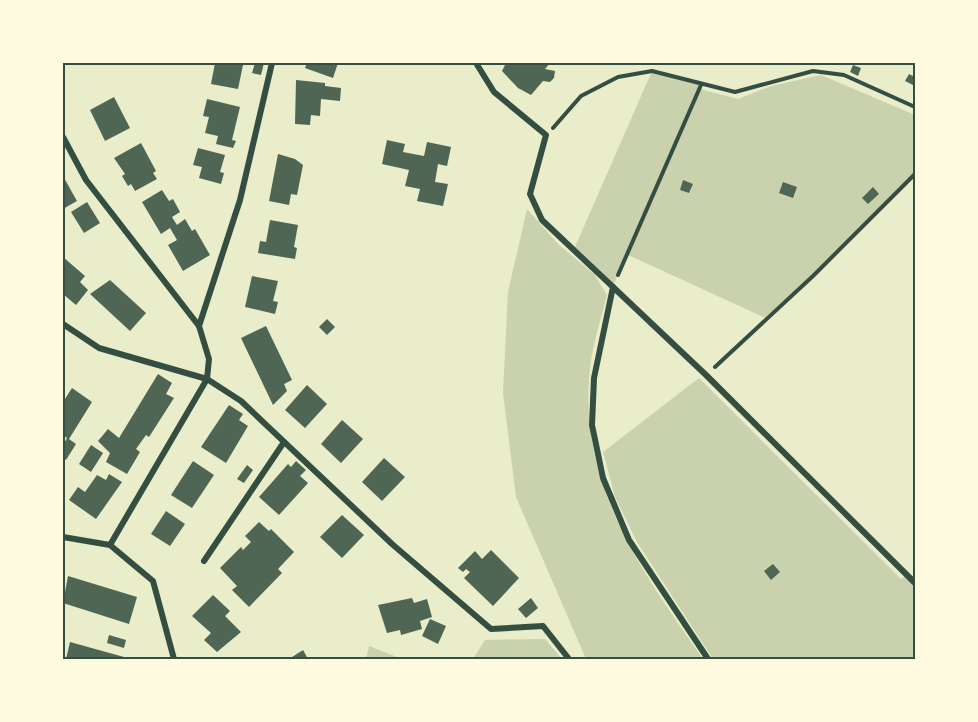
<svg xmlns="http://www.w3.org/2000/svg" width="978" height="722" font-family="'Space Grotesk',sans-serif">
	<rect width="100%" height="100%" fill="#e9edc9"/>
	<g fill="#cad2ad">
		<polygon points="652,71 701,85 700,89 738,99 771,86 821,75 915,115 915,174 768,319 626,254 614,284 575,247"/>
		<path d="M 527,209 L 558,244 L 594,274 L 607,295 C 600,323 590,352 589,380 C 582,490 643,573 703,659 L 586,659 L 516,497 L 503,393 L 508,292 Z"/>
		<polygon points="699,378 901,579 907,575 915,583 915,659 713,659 637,542 615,497 603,452"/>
		<polygon points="545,639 562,659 473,659 485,640"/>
		<polygon points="369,646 402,659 366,659"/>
	</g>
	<g fill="#4f6655">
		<polygon points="215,63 243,65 238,89 211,84"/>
		<polygon points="255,63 264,63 261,75 252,73"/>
		<polygon points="307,63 338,63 333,78 305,68"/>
		<polygon points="506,63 550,63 545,69 555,71 554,78 550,82 543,81 531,95 518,88 502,71"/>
		<polygon points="853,65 861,68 858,76 850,72"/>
		<polygon points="909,74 915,77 913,85 905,81"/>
		<polygon points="296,80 325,83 325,86 341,88 340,101 321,99 320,116 311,115 310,125 295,124"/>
		<polygon points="114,97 130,128 105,141 90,110"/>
		<polygon points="207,99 240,107 232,140 236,141 233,148 216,144 218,136 205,133 209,117 203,116"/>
		<polygon points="387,140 405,144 403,152 424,156 427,142 451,147 447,166 438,164 435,182 448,184 443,206 417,201 420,189 405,186 409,170 382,164"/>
		<polygon points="141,143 156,171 153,173 157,179 135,191 131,184 128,186 122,176 125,174 114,158"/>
		<polygon points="198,148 225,155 220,172 224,173 221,184 199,178 202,167 193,165"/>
		<polygon points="278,154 295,159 303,165 297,195 291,194 289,205 269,201"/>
		<polygon points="63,176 77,201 63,209"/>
		<polygon points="683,180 693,184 689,193 680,190"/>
		<polygon points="783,182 797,187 793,198 779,193"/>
		<polygon points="873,187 879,194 868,204 862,198"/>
		<polygon points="162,190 169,201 173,199 180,212 172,217 177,225 185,219 192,231 195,229 210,255 183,271 168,245 177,240 170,228 161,234 142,202"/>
		<polygon points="87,202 100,223 84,233 71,212"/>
		<polygon points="270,220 298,225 294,247 297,248 295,259 258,253 260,241 266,242"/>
		<polygon points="63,257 85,276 80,282 88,290 76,305 63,294"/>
		<polygon points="252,276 278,281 273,301 278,302 275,314 245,307"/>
		<polygon points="110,280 146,313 130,331 90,294"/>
		<polygon points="327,319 335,327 327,335 319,327"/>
		<polygon points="266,326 292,380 284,384 287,391 273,405 241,338"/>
		<polygon points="158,374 172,383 166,394 174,398 149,437 146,435 136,449 140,452 127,474 106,462 110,453 98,441 108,429 119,438"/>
		<polygon points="307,385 327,404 305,428 285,410"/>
		<polygon points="72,388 92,402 69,439 76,444 66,460 63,458 63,445 67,438 63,435 63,402"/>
		<polygon points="229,405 243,414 239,420 248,426 226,463 201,447"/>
		<polygon points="342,420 363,439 341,463 321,444"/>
		<polygon points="91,445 103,453 91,472 79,464"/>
		<polygon points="384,458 405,477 382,501 362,482"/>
		<polygon points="193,461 214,475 192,508 171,495"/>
		<polygon points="296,461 306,470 300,476 308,483 279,515 259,497 288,464 291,467"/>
		<polygon points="247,465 253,470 244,483 237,479"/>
		<polygon points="109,474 122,482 96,519 69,500 78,487 85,492 97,475 106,480"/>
		<polygon points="166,511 185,524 170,546 151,534"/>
		<polygon points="342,515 364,535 342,558 320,537"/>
		<polygon points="259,522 269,531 271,529 294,552 278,569 282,573 249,607 232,590 237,586 220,568 241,547 243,550 251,542 245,536"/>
		<polygon points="491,550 519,578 493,606 464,578 470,572 466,569 463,572 458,568 475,551 482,559"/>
		<polygon points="773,564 780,572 771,580 764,571"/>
		<polygon points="68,576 137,597 129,624 63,603"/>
		<polygon points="213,595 230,611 225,616 241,632 217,652 204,640 211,633 192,616"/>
		<polygon points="412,598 414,603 427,599 432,617 420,621 422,629 401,635 400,630 387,633 378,605"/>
		<polygon points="531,598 538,608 526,618 518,609"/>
		<polygon points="430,619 446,626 438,644 422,636"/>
		<polygon points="109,635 126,640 124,648 107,643"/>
		<polygon points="70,642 124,657 123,659 66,659"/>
		<polygon points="303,650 308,659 289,659"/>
	</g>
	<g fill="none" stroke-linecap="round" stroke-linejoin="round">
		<g stroke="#344e41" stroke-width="4">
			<polyline points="553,128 581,96 618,77 652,71 735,92 813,71 844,75 915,107"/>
			<polyline points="618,275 701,85"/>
			<polyline points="715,367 813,276 915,174"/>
		</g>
		<g stroke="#344e41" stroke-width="6">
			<polyline points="476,63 494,92 546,135 530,194 542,220 613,287 594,378 592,425 603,478 629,540 708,659"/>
			<polyline points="63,137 86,180 199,326 209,359 207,379 110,545"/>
			<polyline points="613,287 706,375 915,583"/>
			<polyline points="63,324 99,348 207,379 241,401 392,544 491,629 543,626 569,659"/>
			<polyline points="199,326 240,200 272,63"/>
			<polyline points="63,537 110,545 153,581 174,659"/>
			<polyline points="204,561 284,442"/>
		</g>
	</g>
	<rect width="978" height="722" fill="none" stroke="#fefae0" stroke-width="129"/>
	<rect x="64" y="64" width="850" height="594" fill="none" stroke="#344e41" stroke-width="2"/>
</svg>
